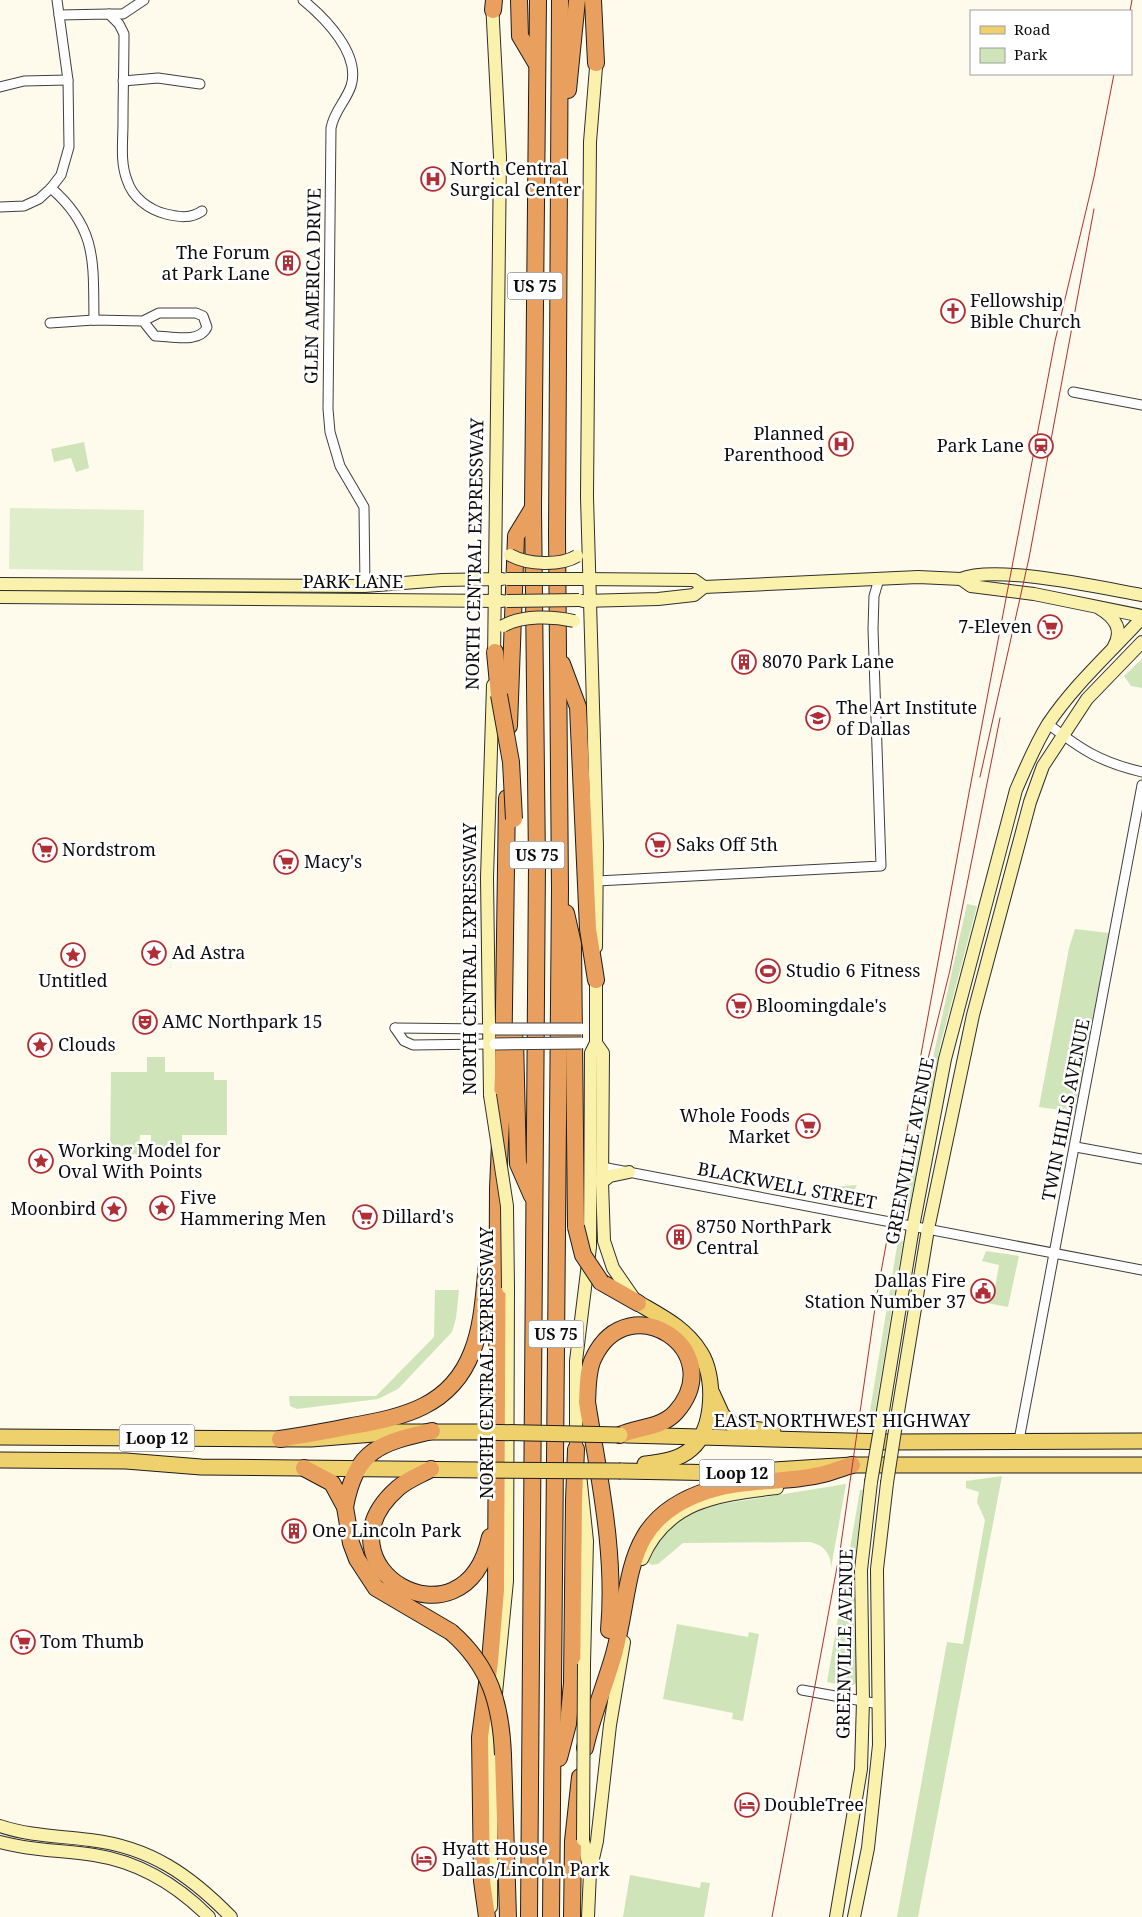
<svg xmlns="http://www.w3.org/2000/svg" width="1142" height="1917" font-family="'Noto Serif',serif">
	<rect width="100%" height="100%" fill="#fefaec"/>
	<g fill="#cfe5b9">
		<polygon points="84,442 89,468 76,472 71,458 54,462 51,449"/>
		<polygon points="1142,659 1142,688 1131,686 1124,676"/>
		<path d="M 967,904 L 977,906 L 940,1046 L 909,1211 L 901,1213 C 921,1109 944,1007 967,904 Z"/>
		<polygon points="1075,929 1109,933 1080,1095 1075,1112 1039,1107 1069,948"/>
		<polygon points="147,1057 165,1057 165,1072 214,1072 214,1080 227,1080 227,1135 182,1135 182,1152 151,1152 151,1135 140,1135 139,1154 110,1154 111,1072 147,1072"/>
		<polygon points="857,1185 846,1205 829,1201 831,1187"/>
		<polygon points="898,1240 903,1241 874,1419 869,1417"/>
		<polygon points="986,1251 1019,1256 1008,1307 976,1301 977,1296 969,1295 985,1296 986,1292 994,1293 999,1265 982,1261"/>
		<polygon points="435,1290 459,1290 456,1318 452,1332 398,1389 378,1399 297,1409 290,1406 289,1396 376,1396 434,1337"/>
		<polygon points="1002,1476 918,1917 897,1917 947,1642 963,1644 985,1520 977,1502 979,1492 966,1488 966,1481"/>
		<path d="M 846,1484 L 831,1568 C 831,1554 824,1545 810,1542 L 683,1543 L 658,1564 L 652,1565 L 647,1562 L 649,1555 L 665,1531 L 678,1519 L 703,1507 Z"/>
		<polygon points="860,1490 863,1490 853,1575 856,1683 850,1687 827,1682"/>
		<polygon points="677,1624 748,1637 749,1632 759,1634 743,1721 732,1719 733,1713 663,1699"/>
		<polygon points="630,1875 700,1888 701,1882 710,1883 704,1917 623,1917"/>
	</g>
	<polygon fill="#e0edca" points="10,508 144,510 143,571 9,569"/>
	<g fill="none" stroke-linecap="round" stroke-linejoin="round">
		<g stroke="#3f3f3f" stroke-width="11">
			<g id="minor">
				<path d="M 303,0 C 325,18 361,54 351,86 C 346,101 334,111 331,128 L 328,409 L 330,432 L 340,466 L 364,507 L 365,586"/>
				<polyline points="109,14 123,14 144,0"/>
				<path d="M 59,15 L 109,14 L 119,24 L 124,34 C 124,64 123,93 123,123 C 123,142 120,162 127,180 C 132,197 149,210 166,214 C 178,217 191,219 202,211"/>
				<polyline points="123,81 158,78 200,84"/>
				<polyline points="0,87 24,81 68,80"/>
				<path d="M 51,188 C 98,229 93,263 94,320"/>
				<polyline points="0,207 24,206 39,199 51,188 61,175 69,147 68,80 57,0"/>
				<path d="M 50,323 L 94,320 L 143,321 L 159,313 L 196,313 L 203,316 L 207,327 C 200,344 170,336 155,336 L 143,321"/>
				<polyline points="1073,392 1142,405"/>
				<path d="M 1048,724 C 1082,750 1100,762 1142,772"/>
				<polyline points="597,881 881,866 873,629 874,596 879,579"/>
				<polyline points="395,1028 404,1041 413,1045 488,1044"/>
				<polyline points="395,1028 488,1029"/>
				<polyline points="1076,1147 1142,1159"/>
				<polyline points="602,1167 1142,1270"/>
				<polyline points="1019,1440 1142,785"/>
				<polyline points="802,1690 879,1704"/>
			</g>
		</g>
		<g stroke="#2e2e2e" stroke-width="14">
			<g id="secondary">
				<polyline points="492,2 500,157 494,660"/>
				<polyline points="581,579 694,580 704,587"/>
				<path d="M 961,579 C 995,564 1102,588 1142,595"/>
				<polyline points="0,584 365,586 442,580 502,579"/>
				<polyline points="0,597 502,601"/>
				<polyline points="583,601 658,599 694,595 704,587 918,577 961,579 971,586 1034,594 1142,616"/>
				<path d="M 1099,608 C 1114,617 1124,629 1114,646"/>
				<polyline points="596,947 597,845 587,497 590,142 597,55"/>
				<polyline points="596,1043 603,1053 602,1182 604,1241 613,1268 635,1300"/>
				<polyline points="490,1095 487,878 493,685"/>
				<polyline points="602,1182 610,1176 629,1172"/>
				<path d="M 881,1423 L 913,1227 L 945,1059 L 1016,790 C 1026,767 1035,745 1048,724 C 1074,685 1110,653 1142,618"/>
				<polyline points="896,1424 928,1229 973,1015 1030,802 1043,766 1087,699 1142,642"/>
				<polyline points="576,1442 576,1361 590,1247 591,1053 596,1043 596,972"/>
				<polyline points="580,1474 587,1541 584,1664"/>
				<path d="M 642,1559 C 668,1499 721,1495 777,1488"/>
				<path d="M 0,1826 C 29,1836 61,1836 90,1840 C 150,1847 190,1875 231,1917"/>
				<polyline points="583,1840 590,1872 588,1917"/>
				<path d="M 0,1842 C 31,1851 62,1850 94,1855 C 140,1862 177,1885 209,1917"/>
				<polyline points="590,1872 597,1841 610,1725 624,1642"/>
				<polyline points="491,1907 492,1734 507,1581 508,1288"/>
				<polyline points="836,1917 861,1769 863,1701 861,1570 871,1482"/>
				<polyline points="854,1917 868,1848 879,1745 877,1569 887,1483"/>
			</g>
		</g>
		<g stroke="#1d1d1d" stroke-width="17">
			<g id="primary">
				<path d="M 638,1303 C 662,1317 685,1328 700,1352 C 716,1376 715,1429 691,1449 C 679,1460 661,1462 645,1464"/>
				<polyline points="712,1393 722,1415 734,1426 773,1432"/>
				<polyline points="626,1435 888,1442 1142,1441"/>
				<polyline points="0,1437 311,1439 399,1432 479,1432"/>
				<polyline points="0,1460 126,1461 201,1467 481,1470"/>
				<polyline points="621,1471 729,1473 852,1465 1142,1465"/>
			</g>
		</g>
		<g stroke="#1d1d1d" stroke-width="18">
			<g id="motorway">
				<polyline points="519,0 520,36 536,63"/>
				<polyline points="593,0 596,63"/>
				<polyline points="493,10 494,0"/>
				<polyline points="568,90 577,0"/>
				<polyline points="495,652 499,695"/>
				<polyline points="562,664 578,707 588,929 596,980"/>
				<polyline points="509,726 516,536 533,508"/>
				<polyline points="566,913 573,944 576,1227"/>
				<polyline points="515,1039 518,1164 532,1196"/>
				<polyline points="601,1282 638,1303"/>
				<path d="M 280,1439 C 304,1435 328,1431 352,1426 C 403,1417 451,1407 472,1352 C 484,1322 484,1287 488,1255"/>
				<polyline points="304,1468 332,1483 345,1507 351,1543 357,1559 376,1588 451,1632"/>
				<path d="M 431,1469 C 420,1475 407,1480 398,1488 C 310,1565 464,1657 490,1537"/>
				<path d="M 345,1507 C 356,1449 380,1443 432,1431"/>
				<path d="M 609,1630 C 616,1553 599,1478 587,1402 C 588,1388 587,1370 594,1357 C 629,1285 730,1350 676,1412 C 662,1428 638,1427 620,1435"/>
				<path d="M 585,1748 C 592,1716 605,1686 614,1654 C 634,1581 620,1518 710,1490 C 745,1479 784,1483 819,1475 C 830,1473 841,1468 852,1465"/>
				<polyline points="503,1755 508,1917"/>
				<polyline points="559,1758 568,1724 572,1683 574,1500 576,1449"/>
				<polyline points="487,1917 482,1881 480,1737 490,1661 496,1590 498,1188 503,1076 507,798"/>
				<polyline points="529,1917 537,864 533,508 538,0"/>
				<polyline points="551,1917 560,889 557,534 560,0"/>
				<polyline points="572,1917 573,1841 580,1777"/>
			</g>
		</g>
		<use href="#minor" stroke="#fff" stroke-width="9"/>
		<use href="#secondary" stroke="#f9f1ac" stroke-width="12"/>
		<use href="#primary" stroke="#eed06c" stroke-width="15"/>
		<use href="#motorway" stroke="#e9a05f" stroke-width="16"/>
		<g stroke="#b02f34" stroke-width="1">
			<polyline points="1130,11 1132,0"/>
			<polyline points="980,777 1029,558 1094,209"/>
			<polyline points="926,1067 950,970 1000,718"/>
			<polyline points="772,1917 840,1551 877,1294 969,793 1055,341 1094,177 1114,74"/>
		</g>
		<g stroke="#3f3f3f" stroke-width="13" stroke-linecap="butt">
			<g id="tertiary-bridge">
				<polyline points="495,1029 581,1029"/>
				<polyline points="495,1044 581,1043"/>
			</g>
		</g>
		<g stroke="#2e2e2e" stroke-width="14" stroke-linecap="butt">
			<g id="secondary-bridge">
				<path d="M 510,555 C 528,565 560,566 577,556"/>
				<polyline points="507,579 581,579"/>
				<polyline points="507,601 579,600"/>
				<path d="M 503,626 C 522,615 553,616 574,621"/>
				<polyline points="490,1095 507,1206 508,1288"/>
				<polyline points="871,1482 881,1423"/>
				<polyline points="887,1483 896,1424"/>
				<polyline points="583,1840 584,1664"/>
			</g>
		</g>
		<g stroke="#1d1d1d" stroke-width="17" stroke-linecap="butt">
			<g id="primary-bridge">
				<polyline points="479,1432 620,1435"/>
				<polyline points="481,1470 621,1471"/>
			</g>
		</g>
		<g stroke="#1d1d1d" stroke-width="18" stroke-linecap="butt">
			<g id="motorway-bridge">
				<polyline points="499,695 511,762 514,819"/>
				<polyline points="576,1227 583,1255 601,1282"/>
				<path d="M 451,1632 C 490,1666 501,1704 503,1755"/>
			</g>
		</g>
		<use href="#tertiary-bridge" stroke="#fff" stroke-width="11"/>
		<use href="#secondary-bridge" stroke="#f9f1ac" stroke-width="12"/>
		<use href="#primary-bridge" stroke="#eed06c" stroke-width="15"/>
		<use href="#motorway-bridge" stroke="#e9a05f" stroke-width="16"/>
	</g>
	<defs>
		<g id="hospital-ring" transform="scale(1.25)"><circle r="9.5" fill="#fff" stroke="#b02f34" stroke-width="1.5"/><path d="M-5-5h3v3.5h4V-5h3V5h-3V1.5h-4V5h-3Z" fill="#b02f34"/></g>
		<g id="building-ring" transform="scale(1.25)"><circle r="9.5" fill="#fff" stroke="#b02f34" stroke-width="1.5"/><path d="M-4-6H4V6H1V3H-1V6H-4ZM-2.5-4.3h1.7v1.8h-1.7ZM.8-4.3h1.7v1.8H.8ZM-2.5-1h1.7V.8h-1.7ZM.8-1h1.7V.8H.8Z" fill="#b02f34"/></g>
		<g id="church-ring" transform="scale(1.25)"><circle r="9.5" fill="#fff" stroke="#b02f34" stroke-width="1.5"/><path d="M-1.2-6h2.4v3.5h3.3v2.4h-3.3V6h-2.4V-.1h-3.3v-2.4h3.3Z" fill="#b02f34"/></g>
		<g id="station-ring" transform="scale(1.25)"><circle r="9.5" fill="#fff" stroke="#b02f34" stroke-width="1.5"/><path d="M-3-6H3Q5-6 5-4V2Q5 4 3 4L4.5 6H3L1.5 4h-3L-3 6H-4.5L-3 4Q-5 4-5 2V-4Q-5-6-3-6ZM-3.5-4v3h7v-3ZM-3.5 1v1.5H-2V1ZM2 1v1.5H3.5V1Z" fill="#b02f34"/></g>
		<g id="supermarket-ring" transform="scale(1.25)"><circle r="9.5" fill="#fff" stroke="#b02f34" stroke-width="1.5"/><path d="M-6-5.5h2.5l.6 2H6L4.5 2H-2.5L-4.4-4H-6ZM-1.5 3.2a1.3 1.3 0 1 0 .1 0ZM3 3.2a1.3 1.3 0 1 0 .1 0Z" fill="#b02f34"/></g>
		<g id="university-ring" transform="scale(1.25)"><circle r="9.5" fill="#fff" stroke="#b02f34" stroke-width="1.5"/><path d="M0-5L7-2L0 1L-7-2ZM-4 1L0 2.5L4 1V4Q0 6-4 4Z" fill="#b02f34"/></g>
		<g id="sight-ring" transform="scale(1.25)"><circle r="9.5" fill="#fff" stroke="#b02f34" stroke-width="1.5"/><path d="M0-6L1.8-2.2L6-1.7L2.9 1.2L3.7 5.4L0 3.3L-3.7 5.4L-2.9 1.2L-6-1.7L-1.8-2.2Z" fill="#b02f34"/></g>
		<g id="stadium-ring" transform="scale(1.25)"><circle r="9.5" fill="#fff" stroke="#b02f34" stroke-width="1.5"/><path d="M0-5a6.5 5 0 1 0 0 10a6.5 5 0 1 0 0-10ZM-3.5-1.8h7v3.6h-7Z" fill="#b02f34"/></g>
		<g id="theatre-ring" transform="scale(1.25)"><circle r="9.5" fill="#fff" stroke="#b02f34" stroke-width="1.5"/><path d="M-5-5.5Q0-4 5-5.5V0Q5 5 0 6Q-5 5-5 0ZM-3.3-2.5H-1v1.5H-3.3ZM1-2.5H3.3v1.5H1ZM-2.8 1Q0 5.5 2.8 1Z" fill="#b02f34"/></g>
		<g id="civic-ring" transform="scale(1.25)"><circle r="9.5" fill="#fff" stroke="#b02f34" stroke-width="1.5"/><path d="M-.6-6.5H3V-4.5H.6V-3L4-1V1h2V6H-6V1h2V-1L-.6-3ZM-1.2 2.5V6h2.4V2.5Z" fill="#b02f34"/></g>
		<g id="hotel-ring" transform="scale(1.25)"><circle r="9.5" fill="#fff" stroke="#b02f34" stroke-width="1.5"/><path d="M-6-4.5h1.5V1H6V5H4.5V3h-9V5H-6ZM-4 0a1.8 1.8 0 1 1 3.6 0ZM.5 0V-2.5h3Q6-2.5 6 0Z" fill="#b02f34"/></g>
	</defs>
	<g fill-rule="evenodd">
		<use href="#hospital-ring" x="433" y="179"/>
		<use href="#building-ring" x="288" y="263"/>
		<use href="#church-ring" x="953" y="311"/>
		<use href="#hospital-ring" x="841" y="444"/>
		<use href="#station-ring" x="1041" y="446"/>
		<use href="#supermarket-ring" x="1050" y="627"/>
		<use href="#building-ring" x="744" y="662"/>
		<use href="#university-ring" x="818" y="718"/>
		<use href="#supermarket-ring" x="658" y="845"/>
		<use href="#supermarket-ring" x="45" y="850"/>
		<use href="#supermarket-ring" x="286" y="862"/>
		<use href="#sight-ring" x="154" y="953"/>
		<use href="#sight-ring" x="73" y="955"/>
		<use href="#stadium-ring" x="768" y="971"/>
		<use href="#supermarket-ring" x="739" y="1006"/>
		<use href="#theatre-ring" x="145" y="1022"/>
		<use href="#sight-ring" x="40" y="1045"/>
		<use href="#supermarket-ring" x="808" y="1126"/>
		<use href="#sight-ring" x="41" y="1161"/>
		<use href="#sight-ring" x="162" y="1208"/>
		<use href="#sight-ring" x="114" y="1209"/>
		<use href="#supermarket-ring" x="365" y="1217"/>
		<use href="#building-ring" x="679" y="1237"/>
		<use href="#civic-ring" x="983" y="1291"/>
		<use href="#building-ring" x="294" y="1531"/>
		<use href="#supermarket-ring" x="23" y="1642"/>
		<use href="#hotel-ring" x="747" y="1805"/>
		<use href="#hotel-ring" x="424" y="1859"/>
	</g>
	<g text-anchor="middle" stroke-width="5" stroke-linejoin="round" paint-order="stroke">
		<g fill="#fff" stroke="#555" stroke-width="1">
			<rect x="507.5" y="272.5" width="55" height="27" rx="4"/>
			<rect x="509.5" y="841.5" width="55" height="27" rx="4"/>
			<rect x="528.5" y="1320.5" width="55" height="27" rx="4"/>
			<rect x="119.5" y="1424.5" width="75" height="27" rx="4"/>
			<rect x="699.5" y="1459.5" width="75" height="27" rx="4"/>
		</g>
		<g font-size="16" font-weight="bold" fill="#0c0c0c">
			<text x="535" y="292">US 75</text>
			<text x="537" y="861">US 75</text>
			<text x="556" y="1340">US 75</text>
			<text x="157" y="1444">Loop 12</text>
			<text x="737" y="1479">Loop 12</text>
		</g>
		<g font-size="18" fill="#0c0c0c" stroke="#fff" text-anchor="start">
			<text x="450" y="175">North Central<tspan x="450" dy="21">Surgical Center</tspan></text>
			<text x="270" y="259" text-anchor="end">The Forum<tspan x="270" dy="21">at Park Lane</tspan></text>
			<text x="970" y="307">Fellowship<tspan x="970" dy="21">Bible Church</tspan></text>
			<text x="824" y="440" text-anchor="end">Planned<tspan x="824" dy="21">Parenthood</tspan></text>
			<text x="1024" y="452" text-anchor="end">Park Lane</text>
			<text x="1032" y="633" text-anchor="end">7-Eleven</text>
			<text x="762" y="668">8070 Park Lane</text>
			<text x="836" y="714">The Art Institute<tspan x="836" dy="21">of Dallas</tspan></text>
			<text x="676" y="851">Saks Off 5th</text>
			<text x="62" y="856">Nordstrom</text>
			<text x="304" y="868">Macy's</text>
			<text x="172" y="959">Ad Astra</text>
			<text x="786" y="977">Studio 6 Fitness</text>
			<text x="73" y="987" text-anchor="middle">Untitled</text>
			<text x="756" y="1012">Bloomingdale's</text>
			<text x="162" y="1028">AMC Northpark 15</text>
			<text x="58" y="1051">Clouds</text>
			<text x="790" y="1122" text-anchor="end">Whole Foods<tspan x="790" dy="21">Market</tspan></text>
			<text x="58" y="1157">Working Model for<tspan x="58" dy="21">Oval With Points</tspan></text>
			<text x="180" y="1204">Five<tspan x="180" dy="21">Hammering Men</tspan></text>
			<text x="96" y="1215" text-anchor="end">Moonbird</text>
			<text x="382" y="1223">Dillard's</text>
			<text x="696" y="1233">8750 NorthPark<tspan x="696" dy="21">Central</tspan></text>
			<text x="966" y="1287" text-anchor="end">Dallas Fire<tspan x="966" dy="21">Station Number 37</tspan></text>
			<text x="312" y="1537">One Lincoln Park</text>
			<text x="40" y="1648">Tom Thumb</text>
			<text x="764" y="1811">DoubleTree</text>
			<text x="442" y="1855">Hyatt House<tspan x="442" dy="21">Dallas/Lincoln Park</tspan></text>
		</g>
		<g font-size="18" fill="#0c0c0c" stroke="#fff">
			<text transform="translate(313 286) rotate(-89)" y="6">GLEN AMERICA DRIVE</text>
			<text transform="translate(475 554) rotate(-89)" y="6">NORTH CENTRAL EXPRESSWAY</text>
			<text x="353" y="588">PARK LANE</text>
			<text transform="translate(470 959) rotate(-90)" y="6">NORTH CENTRAL EXPRESSWAY</text>
			<text transform="translate(1066 1110) rotate(-79)" y="6">TWIN HILLS AVENUE</text>
			<text transform="translate(910 1151) rotate(-79)" y="6">GREENVILLE AVENUE</text>
			<text transform="translate(787 1186) rotate(11)" y="6">BLACKWELL STREET</text>
			<text transform="translate(487 1363) rotate(-90)" y="6">NORTH CENTRAL EXPRESSWAY</text>
			<text x="842" y="1427">EAST NORTHWEST HIGHWAY</text>
			<text transform="translate(845 1644) rotate(-89)" y="6">GREENVILLE AVENUE</text>
		</g>
	</g>
	<rect x="970" y="10" width="162" height="65" fill="#ffffff" stroke="#9e9e9e"/>
	<rect x="980" y="26" width="25" height="8" fill="#eed06c" stroke="#9e9e9e"/>
	<text x="1014" y="35" font-size="15" fill="#0c0c0c">Road</text>
	<rect x="980" y="48" width="25" height="15" fill="#cfe5b9" stroke="#9e9e9e"/>
	<text x="1014" y="60" font-size="15" fill="#0c0c0c">Park</text>
</svg>
